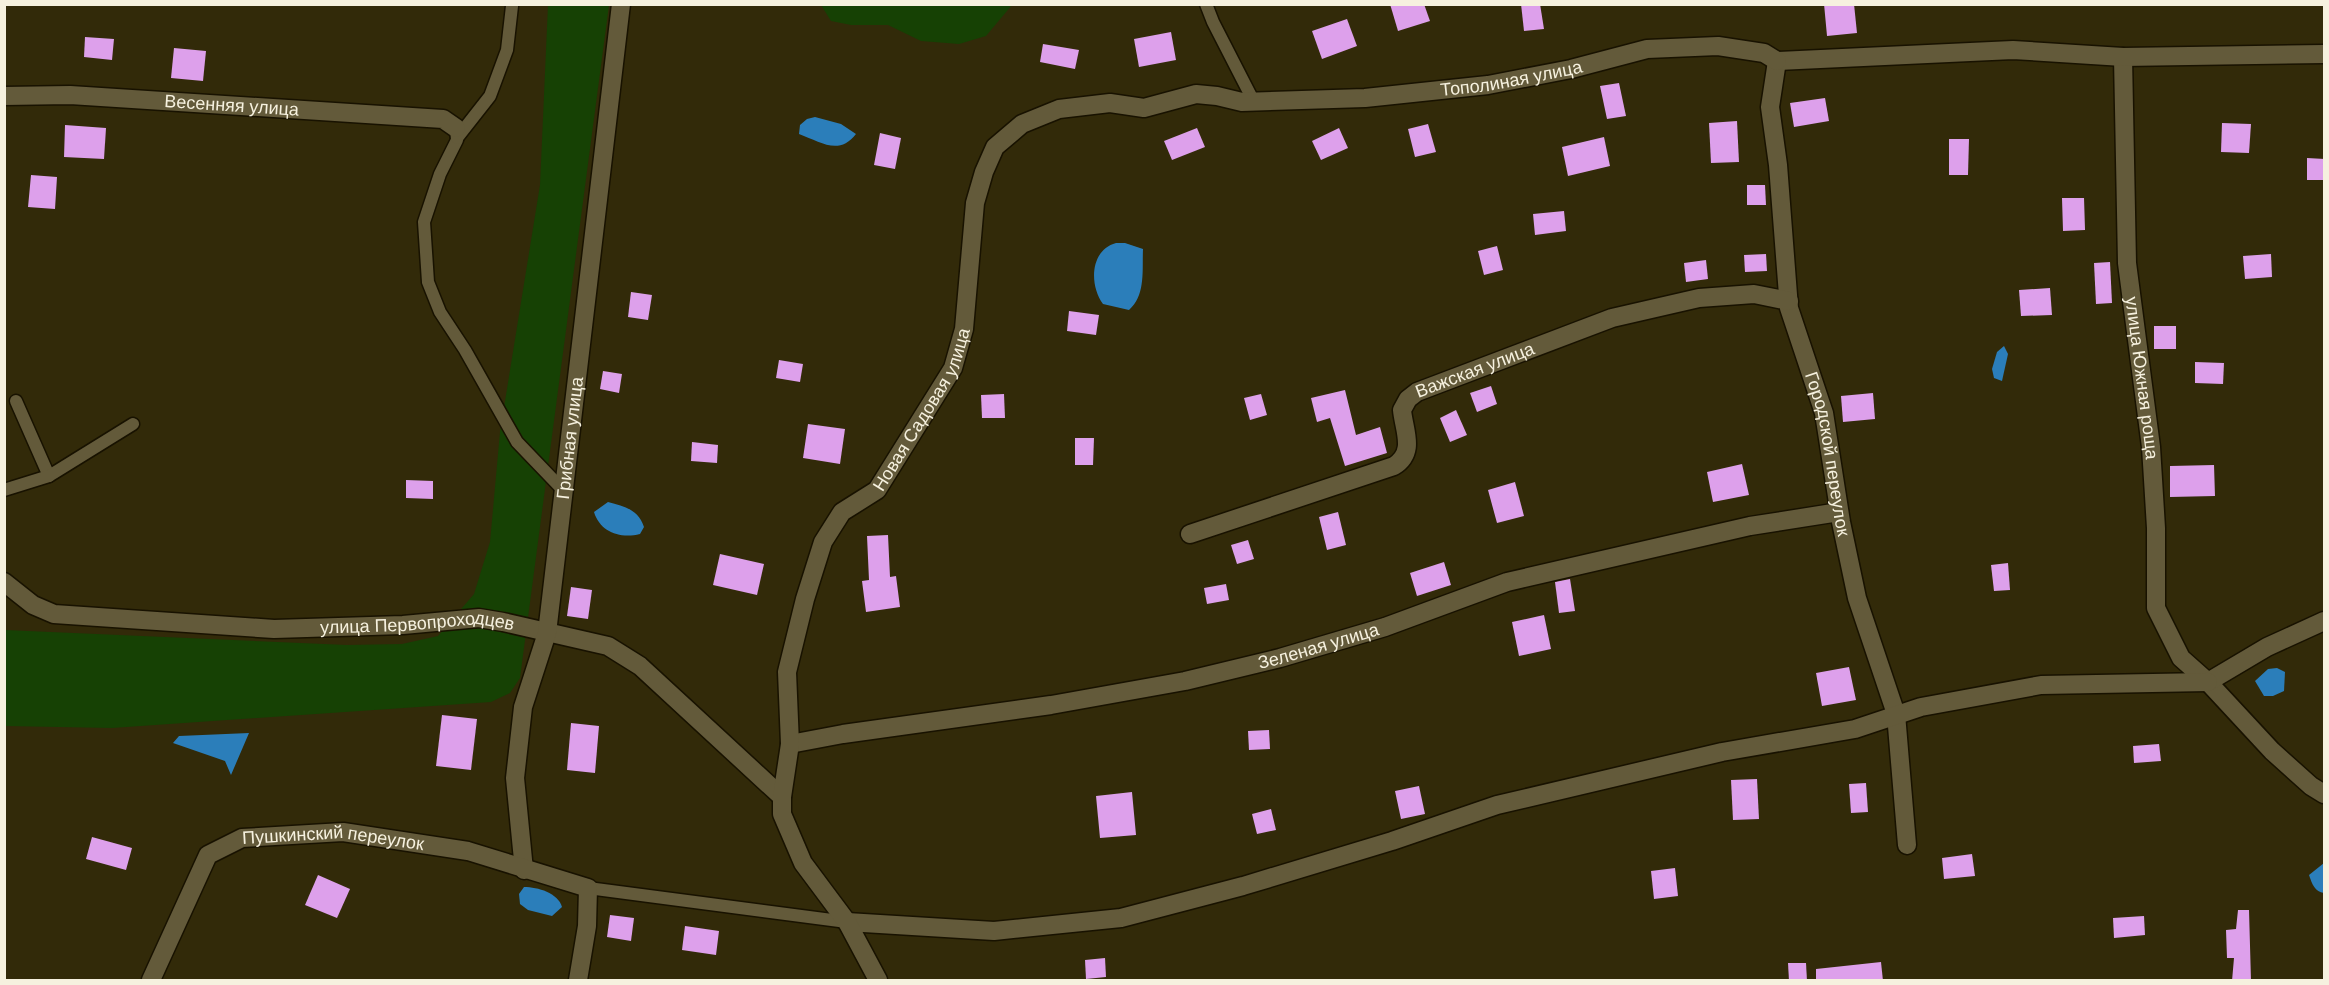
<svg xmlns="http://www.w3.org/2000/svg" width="2329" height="985" font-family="'DM Sans',sans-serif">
	<rect width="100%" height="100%" fill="#322a09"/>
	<g fill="#164104">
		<polygon points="548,5 609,5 520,678 510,693 491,702 112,728 5,726 5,630 347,645 402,644 438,636 474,594 490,542 500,432 540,185"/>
		<polygon points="821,5 1012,5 986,36 959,44 921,41 888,25 851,25 831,21"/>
	</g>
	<g fill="#2b7eba">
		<path d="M 815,117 L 841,124 L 856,134 C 839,156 821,142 799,134 L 800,125 L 807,119 Z"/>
		<path d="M 1116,243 L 1125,243 L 1143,249 C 1142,270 1146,295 1129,310 L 1103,304 C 1089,285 1090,250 1116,243 Z"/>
		<polygon points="2004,346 2008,354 2002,381 1994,378 1992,369 1997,352"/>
		<path d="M 608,502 C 625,507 638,509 644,527 L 640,534 C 620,539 600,532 594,512 Z"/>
		<polygon points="2277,668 2285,672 2284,691 2273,696 2264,696 2255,681 2268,669"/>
		<polygon points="249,733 231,775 225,761 173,743 179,736"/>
		<path d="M 2324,863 L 2324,893 C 2315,892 2312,884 2309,875 Z"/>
		<path d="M 524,887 C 538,887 558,893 562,907 L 552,916 L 528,910 L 520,904 L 519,894 Z"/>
	</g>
	<g fill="#dda0eb">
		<polygon points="1390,4 1424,4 1430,21 1398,31"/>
		<polygon points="1521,4 1540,4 1544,29 1524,31"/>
		<polygon points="1824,4 1854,4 1857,33 1827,36"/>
		<polygon points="1347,19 1357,46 1322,59 1312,31"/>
		<polygon points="1171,32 1176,60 1139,67 1134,39"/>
		<polygon points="85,37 114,39 112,60 84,57"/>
		<polygon points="1043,44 1079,50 1075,69 1040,62"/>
		<polygon points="174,48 206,51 203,81 171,78"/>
		<polygon points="1619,83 1626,116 1607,119 1600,86"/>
		<polygon points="1825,98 1829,121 1794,127 1790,103"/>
		<polygon points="1737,121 1739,162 1711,163 1709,123"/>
		<polygon points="2222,123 2251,124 2249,153 2221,152"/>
		<polygon points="1428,124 1436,152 1415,157 1408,129"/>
		<polygon points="65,125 106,128 104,159 64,157"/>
		<polygon points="1197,128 1205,147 1172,160 1164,141"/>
		<polygon points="1339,128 1348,148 1321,160 1312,141"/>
		<polygon points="880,133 901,138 895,169 874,165"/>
		<polygon points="1604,137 1610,166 1568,176 1562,147"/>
		<polygon points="1949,139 1969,139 1968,175 1949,175"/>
		<polygon points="2307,158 2325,159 2325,180 2307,180"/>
		<polygon points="31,175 57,177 55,209 28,207"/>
		<polygon points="1747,185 1765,185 1766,205 1747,205"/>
		<polygon points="2062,198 2084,198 2085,230 2063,231"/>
		<polygon points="1564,211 1566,231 1535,235 1533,214"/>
		<polygon points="1497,246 1503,270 1484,275 1478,251"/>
		<polygon points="1766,254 1767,271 1745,272 1744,255"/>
		<polygon points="2271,254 2272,277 2245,279 2243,256"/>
		<polygon points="1706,260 1708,279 1686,282 1684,263"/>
		<polygon points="2110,262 2112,303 2096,304 2094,263"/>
		<polygon points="2050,288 2052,315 2021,316 2019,290"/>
		<polygon points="631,292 652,295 648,320 628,317"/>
		<polygon points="1069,311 1099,315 1096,335 1067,331"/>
		<rect x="2154" y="326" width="22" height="23"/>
		<polygon points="779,360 803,364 800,382 776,378"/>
		<polygon points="2195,362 2224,363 2223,384 2195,383"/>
		<polygon points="603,371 622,374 619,393 600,389"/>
		<polygon points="1491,386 1497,404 1477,412 1470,393"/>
		<polygon points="1345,390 1356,435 1380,427 1387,453 1345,466 1330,418 1317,422 1311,398"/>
		<polygon points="1873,393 1875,419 1843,422 1841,396"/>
		<polygon points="1004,394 1005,418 982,418 981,395"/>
		<polygon points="1261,394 1267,415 1250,420 1244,398"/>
		<polygon points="1456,410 1467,435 1450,442 1440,418"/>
		<polygon points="808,424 845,429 840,464 803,458"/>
		<polygon points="1075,438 1094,438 1093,465 1075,465"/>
		<polygon points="692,442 718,445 717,463 691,461"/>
		<polygon points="1742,464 1749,495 1713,502 1707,472"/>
		<polygon points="2214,465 2215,496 2170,497 2170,466"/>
		<polygon points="406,480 433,481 433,499 406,498"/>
		<polygon points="1515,482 1524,516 1497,523 1488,490"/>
		<polygon points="1338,512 1346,545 1327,550 1319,517"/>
		<polygon points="888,535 890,577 896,576 900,607 866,612 862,581 869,580 867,536"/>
		<polygon points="1248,540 1254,559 1237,564 1231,545"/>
		<polygon points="720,554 764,564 757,595 713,585"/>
		<polygon points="1444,562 1451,585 1417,596 1410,573"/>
		<polygon points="2008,563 2010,590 1994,591 1991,565"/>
		<polygon points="1570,579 1575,611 1559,613 1555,582"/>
		<polygon points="1226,584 1229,600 1207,604 1204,588"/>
		<polygon points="571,587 592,590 588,619 567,616"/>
		<polygon points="1544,615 1551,649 1519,656 1512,622"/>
		<polygon points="1849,667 1856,700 1822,706 1816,673"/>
		<polygon points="442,715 477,719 471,770 436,766"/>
		<polygon points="571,723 599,726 595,773 567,770"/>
		<polygon points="1269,730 1270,749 1249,750 1248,731"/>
		<polygon points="2159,744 2161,761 2134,763 2133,746"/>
		<polygon points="1757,779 1759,819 1733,820 1731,780"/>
		<polygon points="1866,783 1868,812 1851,813 1849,784"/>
		<polygon points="1419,786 1425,814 1401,819 1395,791"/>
		<polygon points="1132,792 1136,835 1100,838 1096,796"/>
		<polygon points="1271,809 1276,830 1257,834 1252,814"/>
		<polygon points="92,837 132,848 126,870 86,859"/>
		<polygon points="1972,854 1975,876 1944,879 1942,858"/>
		<polygon points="1675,868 1678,896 1654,899 1651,871"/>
		<polygon points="318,875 350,889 337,918 305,905"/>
		<polygon points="2238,910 2249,910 2251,981 2232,981 2234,958 2227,958 2226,930 2236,929"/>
		<polygon points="610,915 634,918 631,941 607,937"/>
		<polygon points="2144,916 2145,935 2114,938 2113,918"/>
		<polygon points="685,926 719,931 716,955 682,950"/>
		<polygon points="1105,958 1106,977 1086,979 1085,960"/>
		<polygon points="1881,962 1883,981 1816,981 1816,969"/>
		<polygon points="1788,963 1806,963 1807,981 1789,981"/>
	</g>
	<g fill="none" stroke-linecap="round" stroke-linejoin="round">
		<g stroke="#181200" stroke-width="15">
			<g id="lane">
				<polyline points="1206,4 1213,22 1254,102"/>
				<polyline points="456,128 457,140 440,174 424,222 428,282 440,312 465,350 517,442 564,491"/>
				<polyline points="457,138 490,96 507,50 512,6"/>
				<polyline points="16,401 49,476"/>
				<polyline points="4,490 49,476 133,424"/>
				<polyline points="588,888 847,922"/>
			</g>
		</g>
		<g stroke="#181200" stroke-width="21">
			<g id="street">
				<path id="s1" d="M 2123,57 L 2127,263 L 2151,447 L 2156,528 L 2156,608 L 2181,658 L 2208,682 L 2272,751 L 2311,786 L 2324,794"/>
				<path id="s2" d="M 1777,61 L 1770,107 L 1778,165 L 1789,308 L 1824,413 L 1841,522 L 1857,598 L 1896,714 L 1907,845"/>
				<polyline points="1777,61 2013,50 2123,57 2324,54"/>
				<path id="s3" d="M 4,96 L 70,95 L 443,119 L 456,128"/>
				<path id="s4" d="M 1190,534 L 1394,466 C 1416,452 1404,431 1402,410 L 1408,399 L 1417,392 L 1612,318 L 1699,298 L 1754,294 L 1789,301"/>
				<path id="s5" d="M 4,582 L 33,605 L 54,614 L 274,629 L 403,625 L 479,618 L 503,622 L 608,646 L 640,666 L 782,797"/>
				<polyline points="2208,682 2267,647 2324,621"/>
				<path id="s6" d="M 790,744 L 843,734 L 1051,705 L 1185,681 L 1280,658 L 1385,627 L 1507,582 L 1750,526 L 1839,512"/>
				<path id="s7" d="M 524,870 L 515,778 L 523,707 L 547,633 L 621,4"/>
				<polyline points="847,922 994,931 1121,918 1243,886 1392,841 1497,805 1722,752 1855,729 1921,707 2041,685 2208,682"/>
				<path id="s8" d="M 151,980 L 208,855 L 242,838 L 343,832 L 468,851 L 588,888 L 587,926 L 578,980"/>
				<path id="s9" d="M 878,980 L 847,922 L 803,863 L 782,814 L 782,797 L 790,744 L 787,672 L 805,599 L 823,542 L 842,512 L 877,490 L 953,368 L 964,329 L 975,203 L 984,172 L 995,147 L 1022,124 L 1059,109 L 1110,103 L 1144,108 L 1196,94 L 1217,96 L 1242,102 L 1365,98 L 1488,85 L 1571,69 L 1647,49 L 1718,46 L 1764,53 L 1777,61"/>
			</g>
		</g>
		<use href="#lane" stroke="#635a3a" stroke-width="12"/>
		<use href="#street" stroke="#635a3a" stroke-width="18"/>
	</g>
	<g text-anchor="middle" stroke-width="6" stroke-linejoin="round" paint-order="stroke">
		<g font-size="18" fill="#f6f1df" stroke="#161306">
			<text dy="6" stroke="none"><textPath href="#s9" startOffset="1450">Тополиная улица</textPath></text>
			<text dy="6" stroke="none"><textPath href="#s3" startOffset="228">Весенняя улица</textPath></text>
			<text dy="6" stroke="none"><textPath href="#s4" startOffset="362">Важская улица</textPath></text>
			<text dy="6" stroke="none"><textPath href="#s1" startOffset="322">улица Южная роща</textPath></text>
			<text dy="6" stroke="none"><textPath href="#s9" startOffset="640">Новая Садовая улица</textPath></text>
			<text dy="6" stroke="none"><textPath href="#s7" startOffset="438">Грибная улица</textPath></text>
			<text dy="6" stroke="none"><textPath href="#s2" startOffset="400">Городской переулок</textPath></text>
			<text dy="6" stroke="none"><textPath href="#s5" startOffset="424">улица Первопроходцев</textPath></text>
			<text dy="6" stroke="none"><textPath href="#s6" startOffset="538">Зеленая улица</textPath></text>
			<text dy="6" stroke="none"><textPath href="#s8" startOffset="267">Пушкинский переулок</textPath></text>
		</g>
	</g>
	<rect width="2329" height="985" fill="none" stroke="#f6f1df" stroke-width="12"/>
</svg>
